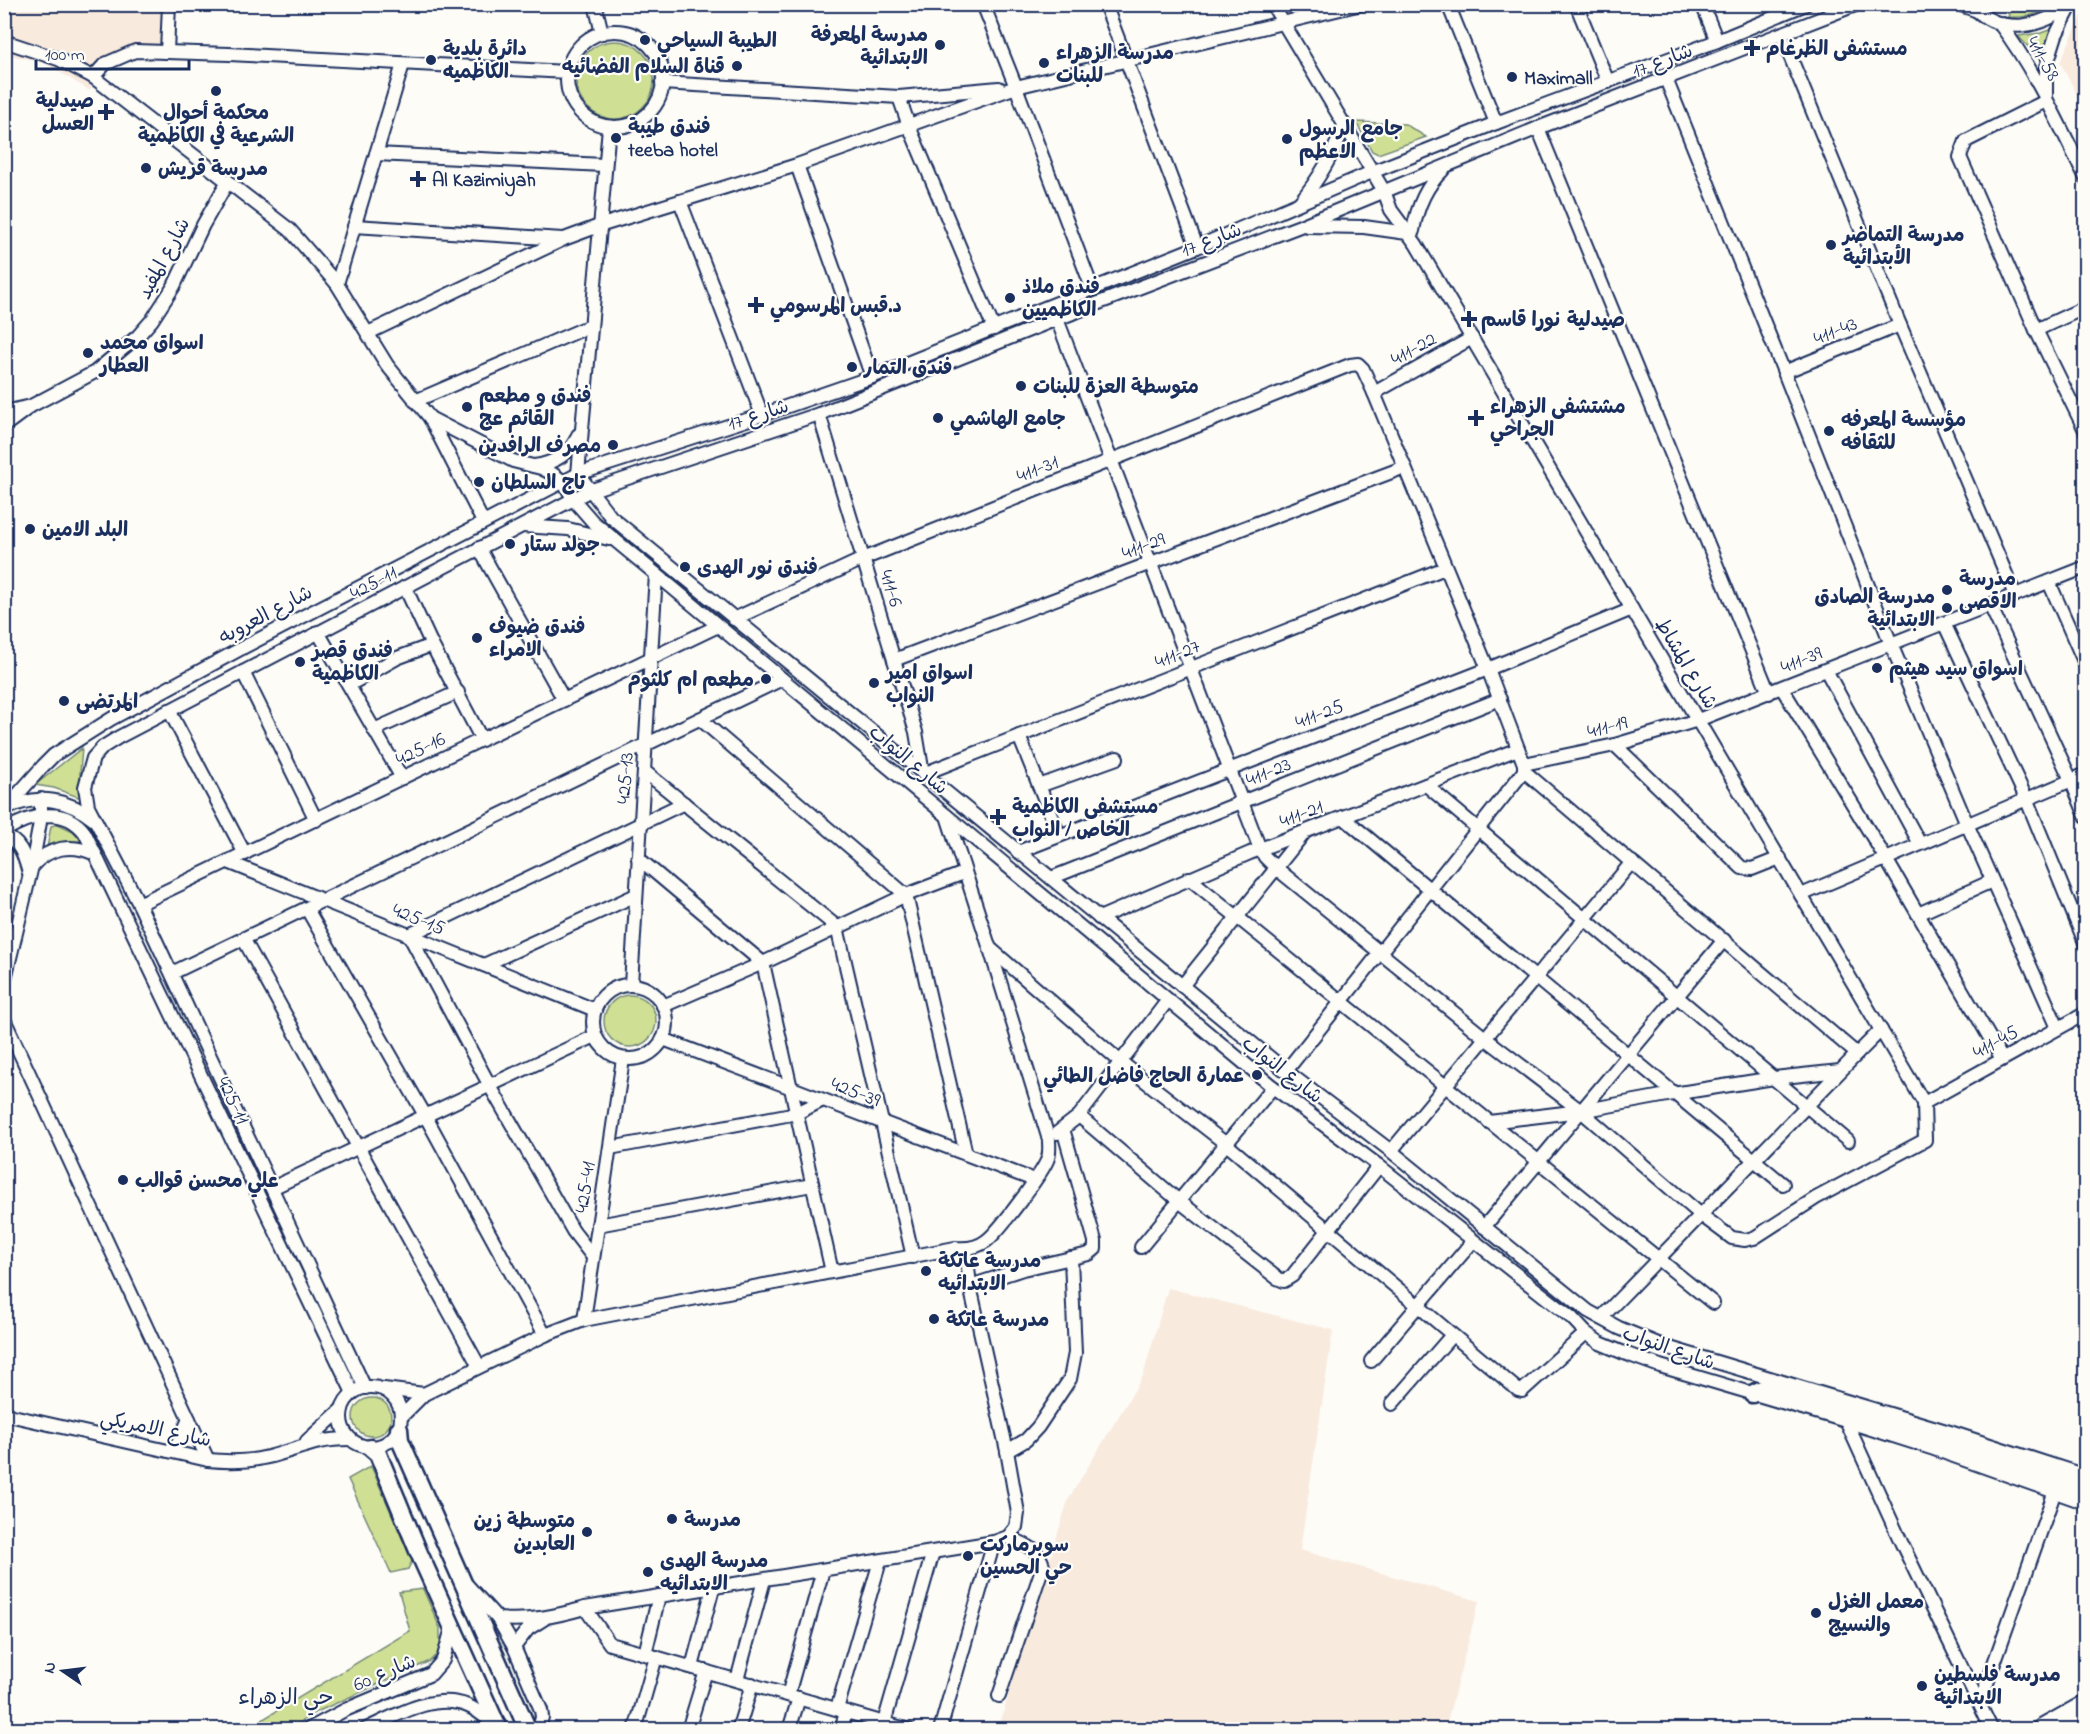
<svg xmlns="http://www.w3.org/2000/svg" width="2090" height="1734" font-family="'Indie Flower','Playpen Sans Arabic',sans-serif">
	<rect width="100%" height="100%" fill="#fdfcf7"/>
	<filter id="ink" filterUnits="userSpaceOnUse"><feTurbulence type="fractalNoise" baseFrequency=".0167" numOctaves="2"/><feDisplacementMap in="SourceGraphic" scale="12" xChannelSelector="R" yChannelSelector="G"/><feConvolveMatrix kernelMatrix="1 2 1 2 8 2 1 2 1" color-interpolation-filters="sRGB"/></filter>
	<g filter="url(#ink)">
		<g fill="#f9eade">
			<polygon points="5,5 169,5 167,52 135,52 93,77 90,91 45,63 5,54"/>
			<polygon points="2085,9 2086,9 2085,110 2060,62"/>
			<polygon points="1168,1288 1333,1330 1300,1550 1479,1601 1445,1729 998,1730 1068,1500 1143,1376"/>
		</g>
		<g fill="#cfe094" stroke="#758879" stroke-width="1.5">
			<path d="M 2012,5 L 2012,4 L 2055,5 C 2040,15 2025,18 2008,17 Z"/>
			<polygon points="2052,29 2042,61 2018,36 2041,33"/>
			<circle cx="615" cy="80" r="39"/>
			<polygon points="1356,122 1405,124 1426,137 1378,154 1372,151"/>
			<polygon points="82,748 80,773 81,798 54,788 35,785"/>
			<polygon points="58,824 73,831 82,841 66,842 47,848 51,826"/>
			<circle cx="630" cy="1021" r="26"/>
			<circle cx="372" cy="1417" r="19"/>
			<polygon points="371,1466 412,1561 408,1569 391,1573 348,1479"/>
			<polygon points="423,1589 440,1628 440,1651 430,1661 312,1714 291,1729 245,1730 410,1631 399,1592"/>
		</g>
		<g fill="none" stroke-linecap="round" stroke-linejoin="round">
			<g stroke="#1b2f5e" stroke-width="16">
				<g id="minor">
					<polyline points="595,4 602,33"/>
					<polyline points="983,4 1016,87 1092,288"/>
					<polyline points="1105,4 1197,247"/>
					<polyline points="1448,4 1496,123"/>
					<polyline points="1576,4 1608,82"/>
					<polyline points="1702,4 1717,41"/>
					<polyline points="1958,4 1975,10"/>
					<path d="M 1970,4 C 2000,37 2040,29 2071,4"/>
					<path d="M 1999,23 C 2035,70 2059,125 2086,178"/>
					<circle cx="615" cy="79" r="48"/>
					<polyline points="1781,34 1900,325 2015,595"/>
					<polyline points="4,41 58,59 93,77 290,230 337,284 387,365 430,418 482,520"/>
					<polyline points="167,52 169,4"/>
					<polyline points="93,77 105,64 135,51 229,54 567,72"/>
					<polyline points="1666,79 1784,372 1891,644 1967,824 2058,1028"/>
					<polyline points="662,83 899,97 999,88"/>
					<polyline points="2046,96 2046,67 2056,35 2070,8"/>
					<polyline points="899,97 909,126 994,329"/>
					<polyline points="2046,101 1966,141 1960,157 2036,330 2086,432"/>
					<polyline points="609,127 578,474 611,517 1286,1071 1391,1151 1588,1311 1619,1328 1663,1346 1953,1433 2086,1476"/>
					<polyline points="1538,128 1769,693"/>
					<polyline points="376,154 604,165"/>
					<polyline points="797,165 872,377"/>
					<polyline points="680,201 762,415"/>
					<path d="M 1300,202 C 1320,178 1333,155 1344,126"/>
					<polyline points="354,226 563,239"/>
					<polyline points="1307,226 1364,227 1407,233"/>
					<path d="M 1413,231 C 1417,207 1425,187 1443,170"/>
					<polyline points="337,284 403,64"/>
					<polyline points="1057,319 1260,849 1265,857 1276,868 1485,1038 1581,1111 1701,1215 1732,1238 1745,1240 1754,1238 1816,1198 1925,1140 1924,1103 1416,244 1391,210 1384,191 1272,4"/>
					<polyline points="2036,330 2086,307"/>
					<polyline points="368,333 564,239 599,226 797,165 1016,87 1361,4"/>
					<polyline points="1784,372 1900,325"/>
					<polyline points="1374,393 1472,338"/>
					<polyline points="415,401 590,326"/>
					<polyline points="4,412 27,407"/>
					<polyline points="819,414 916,732 923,774 1445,568"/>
					<polyline points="430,418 513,461 541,468 553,474 564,482 573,499 593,522 656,574 1273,1087 1379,1166 1572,1318 1586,1333 1600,1343 1624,1353 1660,1366 1846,1421 1934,1449 2086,1503"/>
					<polyline points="4,426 31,406 95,372 138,336 152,320 174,286 203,225 228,181"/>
					<path d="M 534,466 C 553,464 572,453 578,435"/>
					<polyline points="523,526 568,529 609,539"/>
					<polyline points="479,548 564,700"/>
					<polyline points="2049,582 2086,666"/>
					<polyline points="405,587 432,645 482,740"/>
					<polyline points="1990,605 2071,780 2086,816"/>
					<polyline points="734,619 863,559 1350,365 1358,364 1363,369 1374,393 1488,669 1524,764 1524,771 1286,1071"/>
					<polyline points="1944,623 2026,798 2086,945"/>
					<polyline points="318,632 402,778"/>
					<polyline points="894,660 1405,467"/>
					<polyline points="1826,670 1920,844"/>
					<polyline points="243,672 316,820"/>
					<polyline points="349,685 397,658 432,645"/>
					<polyline points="1782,688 1886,859 2002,1059"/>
					<polyline points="169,710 245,854"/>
					<polyline points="700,719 906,895 966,1154"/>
					<polyline points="374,730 458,692"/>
					<polyline points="1019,736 1059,835"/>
					<polyline points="1615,745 1742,868 1752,869 1780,858"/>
					<polyline points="1524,764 1615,745 1698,720 2086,567"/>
					<polyline points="644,771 837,927 913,1257"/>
					<polyline points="1524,771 1857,1054"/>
					<polyline points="1426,785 1848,1141"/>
					<polyline points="1039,786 1117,758"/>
					<path d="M 10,807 C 39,794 69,799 94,820"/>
					<polyline points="4,810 43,766 54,755 111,719 246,646 578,474 762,415 872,377 1197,247 1372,172 1496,123 1717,41 1806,4"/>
					<polyline points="1343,817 1783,1184"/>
					<path d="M 4,831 C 30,815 64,805 85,833 L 353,1393"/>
					<path d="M 4,837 C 21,840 25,859 29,873"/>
					<polyline points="1018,852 1488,669 1632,609"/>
					<polyline points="638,858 763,963 832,1272"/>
					<polyline points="228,862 595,1010"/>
					<path d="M 32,866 C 49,847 72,843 95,854"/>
					<polyline points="1051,878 1500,699"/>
					<polyline points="1189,878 1713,1303"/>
					<polyline points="1801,895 2086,774"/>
					<polyline points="139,904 718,626"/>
					<polyline points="307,909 426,1117 545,1335"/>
					<polyline points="1918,914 1992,881"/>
					<polyline points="1099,918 1250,853 1518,749"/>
					<polyline points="244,940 479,1366"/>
					<polyline points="991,949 1122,1063 1225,1143 1518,1390 1522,1391 1586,1333"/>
					<polyline points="484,965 636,895"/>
					<polyline points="172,973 782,679"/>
					<polyline points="4,983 32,866 41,817 41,799"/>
					<polyline points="631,985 656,574"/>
					<circle cx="630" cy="1022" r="37"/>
					<polyline points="1182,986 1305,832"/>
					<polyline points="663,1006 763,963 906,895 964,873"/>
					<polyline points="4,1019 208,1460"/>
					<polyline points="663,1039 1034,1180"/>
					<polyline points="1924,1103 2086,1013"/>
					<polyline points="1079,1116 1179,1201 1277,1278 1284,1281 1292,1276 1379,1166"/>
					<polyline points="1489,1122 1581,1111 1673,1094 1774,1078 1840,1071"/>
					<polyline points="1057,1133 1079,1116 1168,1000"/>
					<polyline points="610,1148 797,1113 823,1100"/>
					<polyline points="1391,1151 1632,862"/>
					<polyline points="272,1188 595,1036"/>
					<polyline points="598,1225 812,1185"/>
					<polyline points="1484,1227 1724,940"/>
					<polyline points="1141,1247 1273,1087"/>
					<polyline points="593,1257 573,1231 490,1086 409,935 684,803"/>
					<polyline points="970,1286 1023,1269 1089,1254 1095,1249 1095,1241 1063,1129"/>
					<polyline points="1601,1318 1857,1054 1881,1030"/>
					<polyline points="584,1320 623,1059"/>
					<polyline points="1371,1361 1473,1241"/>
					<circle cx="371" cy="1417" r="30"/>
					<polyline points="365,1388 139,904 88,806 85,787 93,758 103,747 119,737 589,491 819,414 1057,319 1300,226 1538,128 1858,4"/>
					<polyline points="384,1389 424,1394"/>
					<polyline points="1392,1404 1452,1335"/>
					<path d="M 4,1414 L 208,1460 C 229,1462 248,1462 268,1457 C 300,1449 315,1439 350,1439"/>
					<path d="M 401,1417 L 424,1394 L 545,1335 L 584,1320 L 955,1248 C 966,1249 977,1248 986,1241 C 998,1233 1044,1171 1048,1158 C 1050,1152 1049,1146 1049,1140 L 990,949 L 947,816"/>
					<polyline points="1846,1421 1901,1542 1992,1730"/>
					<polyline points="307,1441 342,1409"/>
					<polyline points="169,1451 178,1443 189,1419"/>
					<polyline points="1007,1451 1026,1440 1038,1427 1070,1379 1075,1353 1071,1258"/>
					<polyline points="467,1585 498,1619 514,1647 541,1710 542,1717 539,1730"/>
					<polyline points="585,1608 610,1644 909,1730"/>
					<path d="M 498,1619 C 529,1622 556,1616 585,1608 L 994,1542 L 1008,1537 L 1016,1527 L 1018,1513 L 1007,1451 L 970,1286 L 966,1249"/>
					<polyline points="514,1647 528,1629 544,1619"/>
					<polyline points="645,1654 659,1596"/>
					<polyline points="692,1667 713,1588"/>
					<polyline points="737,1680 764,1580"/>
					<polyline points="788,1695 823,1570"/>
					<path d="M 999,1696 L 1043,1566 C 1040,1549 1022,1543 1008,1537"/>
					<polyline points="1980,1703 2055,1491"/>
					<polyline points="837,1709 880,1561"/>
					<polyline points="884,1723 933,1552"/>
					<polyline points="307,1730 345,1710 431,1674 443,1660 452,1628"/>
					<path d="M 364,1730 C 395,1716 434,1692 468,1706 C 478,1710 486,1718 495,1725"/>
					<polyline points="635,1730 656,1657"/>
					<polyline points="688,1730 706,1671"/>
					<polyline points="738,1730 752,1684"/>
					<polyline points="789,1730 799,1698"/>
					<polyline points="841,1730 846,1712"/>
					<polyline points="940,1730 994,1542"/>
				</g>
			</g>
			<g stroke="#1b2f5e" stroke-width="21">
				<g id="major">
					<polyline points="1752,1394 1762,1389 1787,1393 2086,1489"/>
					<polyline points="399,1429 400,1440 528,1730"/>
					<polyline points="371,1448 378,1454 419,1553 499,1730"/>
				</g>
			</g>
			<g stroke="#1b2f5e" stroke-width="22">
				<g id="highway">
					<polyline points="2040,1730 2086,1704"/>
					<polyline points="2067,1730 2086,1719"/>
				</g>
			</g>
			<use href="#minor" stroke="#fdfcf7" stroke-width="12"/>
			<use href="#major" stroke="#fdfcf7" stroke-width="16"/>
			<use href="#highway" stroke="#fdfcf7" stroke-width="18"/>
		</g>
	</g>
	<g fill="#1b2f5e" stroke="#fdfcf7" stroke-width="2">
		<circle cx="645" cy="40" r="6"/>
		<circle cx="940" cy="45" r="6"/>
		<path d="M1749 39h6v6h6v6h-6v6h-6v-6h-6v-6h6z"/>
		<circle cx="431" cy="60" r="6"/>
		<circle cx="1044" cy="63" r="6"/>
		<circle cx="737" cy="66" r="6"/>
		<circle cx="1512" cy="77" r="6"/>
		<circle cx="216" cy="91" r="6"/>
		<path d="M103 103h6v6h6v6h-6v6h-6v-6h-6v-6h6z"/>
		<circle cx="616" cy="138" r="6"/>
		<circle cx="1287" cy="139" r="6"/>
		<circle cx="146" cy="168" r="6"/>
		<path d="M415 170h6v6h6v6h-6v6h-6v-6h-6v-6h6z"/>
		<circle cx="1831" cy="245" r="6"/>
		<circle cx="1010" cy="298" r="6"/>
		<path d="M753 296h6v6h6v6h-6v6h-6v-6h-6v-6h6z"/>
		<path d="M1466 310h6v6h6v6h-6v6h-6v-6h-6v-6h6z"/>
		<circle cx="88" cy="353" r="6"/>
		<circle cx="852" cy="367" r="6"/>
		<circle cx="1021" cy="386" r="6"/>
		<circle cx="467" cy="407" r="6"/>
		<circle cx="938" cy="418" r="6"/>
		<path d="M1473 409h6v6h6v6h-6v6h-6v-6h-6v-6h6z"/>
		<circle cx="1829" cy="431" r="6"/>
		<circle cx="613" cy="445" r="6"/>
		<circle cx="479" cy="482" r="6"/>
		<circle cx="30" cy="529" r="6"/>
		<circle cx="510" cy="544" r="6"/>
		<circle cx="685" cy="567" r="6"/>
		<circle cx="1947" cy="590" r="6"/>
		<circle cx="1947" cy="608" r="6"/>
		<circle cx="477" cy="638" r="6"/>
		<circle cx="300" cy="662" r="6"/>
		<circle cx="1877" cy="668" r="6"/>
		<circle cx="766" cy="679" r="6"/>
		<circle cx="874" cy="683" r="6"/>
		<circle cx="64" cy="701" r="6"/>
		<path d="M995 808h6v6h6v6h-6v6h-6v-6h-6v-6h6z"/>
		<circle cx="1257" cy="1075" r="6"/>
		<circle cx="123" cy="1180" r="6"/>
		<circle cx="926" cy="1271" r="6"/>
		<circle cx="934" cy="1319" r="6"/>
		<circle cx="672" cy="1519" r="6"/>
		<circle cx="587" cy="1532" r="6"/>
		<circle cx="968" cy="1556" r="6"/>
		<circle cx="648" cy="1572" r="6"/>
		<circle cx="1816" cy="1613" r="6"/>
		<circle cx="1922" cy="1686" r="6"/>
	</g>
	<g text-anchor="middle" stroke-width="4.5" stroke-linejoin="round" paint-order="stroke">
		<g font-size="20" font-weight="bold" fill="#1b2f5e" stroke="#fdfcf7" text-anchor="start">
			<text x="928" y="41" text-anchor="end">مدرسة المعرفة<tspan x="928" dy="23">الابتدائية</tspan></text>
			<text x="657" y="47">الطيبة السياحي</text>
			<text x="443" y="55">دائرة بلدية<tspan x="443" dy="23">الكاظميه</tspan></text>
			<text x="1766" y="55">مستشفى الظرغام</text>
			<text x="1056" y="59">مدرسة الزهراء<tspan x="1056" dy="23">للبنات</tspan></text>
			<text x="725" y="73" text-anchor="end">قناة السلام الفضائيه</text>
			<text x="1524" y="84">Maximall</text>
			<text x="94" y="107" text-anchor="end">صيدلية<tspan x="94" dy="23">العسل</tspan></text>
			<text x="216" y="119" text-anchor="middle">محكمة أحوال<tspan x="216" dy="23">الشرعية في الكاظمية</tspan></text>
			<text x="628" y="133">فندق طيبة<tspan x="628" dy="23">teeba hotel</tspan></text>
			<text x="1299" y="135">جامع الرسول<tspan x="1299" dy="23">الاعظم</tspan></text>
			<text x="158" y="175">مدرسة قريش</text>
			<text x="432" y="186">Al Kazimiyah</text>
			<text x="1843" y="241">مدرسة التماضر<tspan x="1843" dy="23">الأبتدائية</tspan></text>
			<text x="1022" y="293">فندق ملاذ<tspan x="1022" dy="23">الكاظميين</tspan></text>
			<text x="770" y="312">د.قبس المرسومي</text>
			<text x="1481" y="326">صيدلية نورا قاسم</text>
			<text x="100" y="349">اسواق محمد<tspan x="100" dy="23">العطار</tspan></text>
			<text x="864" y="374">فندق التمار</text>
			<text x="1033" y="393">متوسطة العزة للبنات</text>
			<text x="479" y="402">فندق و مطعم<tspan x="479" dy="23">القائم عج</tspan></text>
			<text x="1490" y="413">مشتشفى الزهراء<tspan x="1490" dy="23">الجراحي</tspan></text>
			<text x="950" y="425">جامع الهاشمي</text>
			<text x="1841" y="426">مؤسسة المعرفه<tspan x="1841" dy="23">للثقافه</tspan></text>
			<text x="601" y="452" text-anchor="end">مصرف الرافدين</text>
			<text x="491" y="489">تاج السلطان</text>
			<text x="42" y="536">البلد الامين</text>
			<text x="522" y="551">جولد ستار</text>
			<text x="697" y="574">فندق نور الهدى</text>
			<text x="1959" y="585">مدرسة<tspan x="1959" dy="23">الاقصى</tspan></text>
			<text x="1935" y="603" text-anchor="end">مدرسة الصادق<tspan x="1935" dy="23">الابتدائية</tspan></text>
			<text x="489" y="633">فندق ضيوف<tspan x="489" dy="23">الامراء</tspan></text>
			<text x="312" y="657">فندق قصر<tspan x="312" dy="23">الكاظمية</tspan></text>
			<text x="1889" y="675">اسواق سيد هيثم</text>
			<text x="886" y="679">اسواق امير<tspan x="886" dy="23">النواب</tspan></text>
			<text x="754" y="686" text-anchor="end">مطعم ام كلثوم</text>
			<text x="76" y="708">المرتضى</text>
			<text x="1012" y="813">مستشفى الكاظمية<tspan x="1012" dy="23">الخاص / النواب</tspan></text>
			<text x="1245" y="1082" text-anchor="end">عمارة الحاج فاضل الطائي</text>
			<text x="135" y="1187">علي محسن قوالب</text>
			<text x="938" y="1267">مدرسة عاتكة<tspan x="938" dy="23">الابتدائيه</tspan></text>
			<text x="946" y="1326">مدرسة عاتكة</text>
			<text x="684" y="1526">مدرسة</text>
			<text x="575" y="1527" text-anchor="end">متوسطة زين<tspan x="575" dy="23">العابدين</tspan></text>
			<text x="980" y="1551">سوبرماركت<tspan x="980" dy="23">حي الحسين</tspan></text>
			<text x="660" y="1567">مدرسة الهدى<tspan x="660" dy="23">الابتدائيه</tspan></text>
			<text x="1828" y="1608">معمل الغزل<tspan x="1828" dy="23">والنسيج</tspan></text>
			<text x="1934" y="1681">مدرسة فلسطين<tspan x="1934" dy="23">الابتدائية</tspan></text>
		</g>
		<g font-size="20" fill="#1b2f5e" stroke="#fdfcf7">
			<text transform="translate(2044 58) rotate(60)" y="7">411-58</text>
			<text transform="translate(1662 60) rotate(-21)" y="7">شارع 17</text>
			<text transform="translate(1211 239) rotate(-21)" y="7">شارع 17</text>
			<text transform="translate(163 258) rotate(-62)" y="7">شارع المفيد</text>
			<text transform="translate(1835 330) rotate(-22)" y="7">411-43</text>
			<text transform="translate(1413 348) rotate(-29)" y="7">411-22</text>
			<text transform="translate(758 414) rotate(-18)" y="7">شارع 17</text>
			<text transform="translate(1037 468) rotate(-22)" y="7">411-31</text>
			<text transform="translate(1143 545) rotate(-21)" y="7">411-29</text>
			<text transform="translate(373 582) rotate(-28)" y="7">425-11</text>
			<text transform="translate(892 588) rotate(73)" y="7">411-6</text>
			<text transform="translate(265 614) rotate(-28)" y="7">شارع العروبه</text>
			<text transform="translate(1177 653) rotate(-22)" y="7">411-27</text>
			<text transform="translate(1801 659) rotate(-22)" y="7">411-39</text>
			<text transform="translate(1687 663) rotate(59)" y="7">شارع المشاط</text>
			<text transform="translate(1319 713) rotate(-21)" y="7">411-25</text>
			<text transform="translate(1607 726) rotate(-14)" y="7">411-19</text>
			<text transform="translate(420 748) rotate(-26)" y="7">425-16</text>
			<text transform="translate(909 759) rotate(40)" y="7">شارع النواب</text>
			<text transform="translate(1268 771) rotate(-22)" y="7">411-23</text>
			<text transform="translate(624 778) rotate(-86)" y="7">425-13</text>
			<text transform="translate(1301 813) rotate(-21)" y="7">411-21</text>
			<text transform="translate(419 918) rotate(22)" y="7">425-15</text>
			<text transform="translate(1995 1041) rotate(-29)" y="7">411-45</text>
			<text transform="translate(1283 1069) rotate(38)" y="7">شارع النواب</text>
			<text transform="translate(856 1091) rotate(21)" y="7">425-39</text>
			<text transform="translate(234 1100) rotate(64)" y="7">425-11</text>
			<text transform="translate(584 1187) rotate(-82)" y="7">425-41</text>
			<text transform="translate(1669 1347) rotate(19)" y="7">شارع النواب</text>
			<text transform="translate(156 1428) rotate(12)" y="7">شارع الامريكي</text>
			<text transform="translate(384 1672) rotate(-23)" y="7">شارع 60</text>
		</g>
		<g font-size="22" fill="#1b2f5e" stroke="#fdfcf7">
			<text x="286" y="1704">حي الزهراء</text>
		</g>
	</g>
	<rect width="2090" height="1734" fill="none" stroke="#fdfcf7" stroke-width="24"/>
	<rect x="12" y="12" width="2066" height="1710" fill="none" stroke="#1b2f5e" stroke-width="2" filter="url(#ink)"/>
	<g transform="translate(63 1671) rotate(284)" stroke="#fdfcf7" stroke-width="4.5" paint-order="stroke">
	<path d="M0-4.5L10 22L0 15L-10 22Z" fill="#1b2f5e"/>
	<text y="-9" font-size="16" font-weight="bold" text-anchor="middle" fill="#1b2f5e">N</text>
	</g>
	<path d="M36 60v9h153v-9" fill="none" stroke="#1b2f5e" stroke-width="3"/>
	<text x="45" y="60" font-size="18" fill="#1b2f5e" stroke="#fdfcf7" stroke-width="4.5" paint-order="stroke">100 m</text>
</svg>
